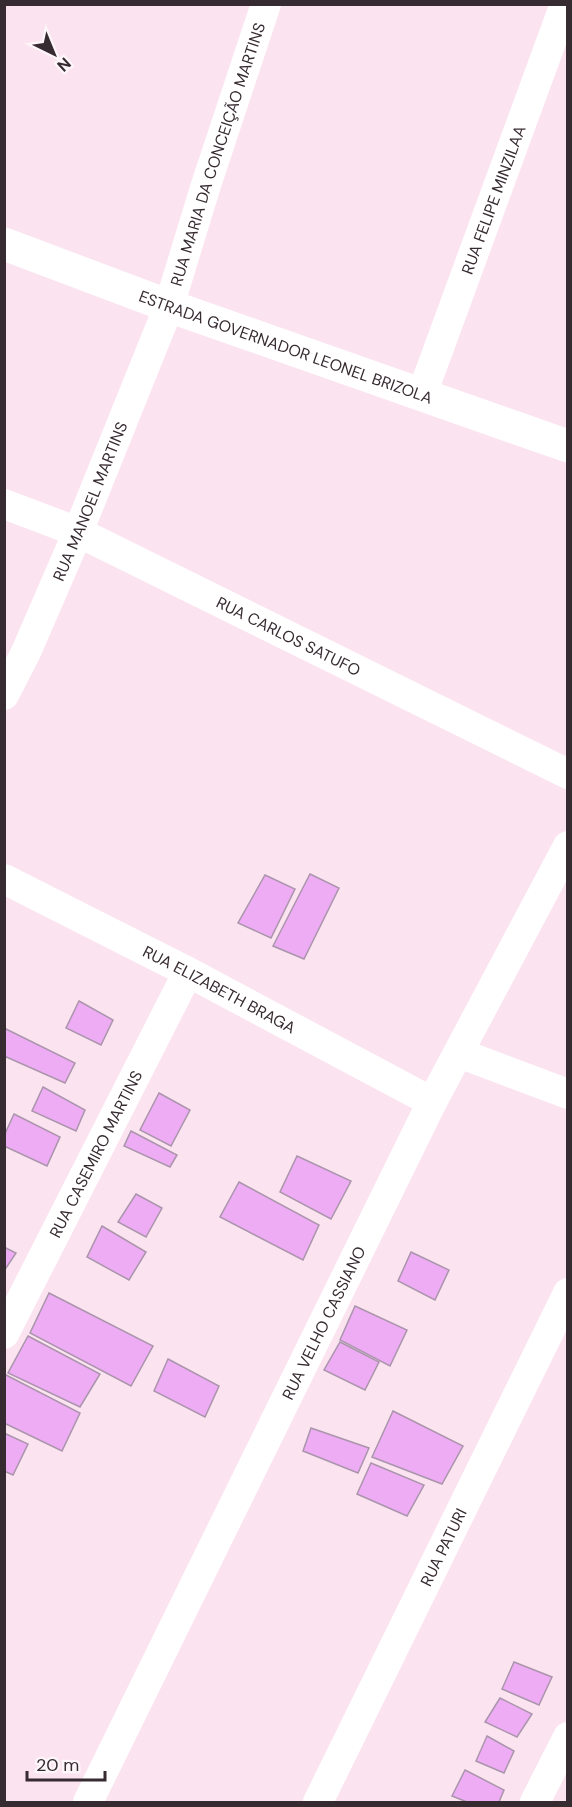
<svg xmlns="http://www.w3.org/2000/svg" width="572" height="1807" font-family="'DM Sans',sans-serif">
	<rect width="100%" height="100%" fill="#fce3f0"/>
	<g fill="#edacf3" stroke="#aa95ac" stroke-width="1.5">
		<polygon points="310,874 339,888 304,959 273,946"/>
		<polygon points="265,875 295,889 271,938 238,923"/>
		<polygon points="79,1001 113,1020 101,1045 66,1028"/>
		<polygon points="4,1028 75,1063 65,1083 4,1056"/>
		<polygon points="43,1087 85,1110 76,1131 32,1111"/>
		<polygon points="159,1093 190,1110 171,1146 140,1130"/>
		<polygon points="14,1114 60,1137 47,1166 4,1146 4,1136"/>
		<polygon points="131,1131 177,1155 170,1167 124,1146"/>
		<polygon points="297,1156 351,1181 331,1219 280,1192"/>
		<polygon points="239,1182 319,1225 303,1260 220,1217"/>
		<polygon points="136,1194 162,1208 146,1237 118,1222"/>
		<polygon points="102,1226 146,1252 129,1280 87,1257"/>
		<polygon points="4,1247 16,1253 4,1271"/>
		<polygon points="411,1252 449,1270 435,1300 398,1281"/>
		<polygon points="49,1293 153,1346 131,1386 30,1333"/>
		<polygon points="355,1306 407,1330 390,1366 340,1340"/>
		<polygon points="28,1336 100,1374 80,1407 8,1373"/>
		<polygon points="340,1342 379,1362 365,1390 324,1370"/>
		<polygon points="168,1359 219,1386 205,1417 154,1391"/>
		<polygon points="6,1375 80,1413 62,1451 4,1423 4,1379"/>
		<polygon points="393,1411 463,1446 442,1484 372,1457"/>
		<polygon points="311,1428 369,1448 358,1473 303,1451"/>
		<polygon points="4,1433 28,1444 13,1475 4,1471"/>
		<polygon points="371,1463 424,1485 407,1516 357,1494"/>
		<polygon points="514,1662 552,1677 539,1705 502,1689"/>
		<polygon points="500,1698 532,1714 517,1737 485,1722"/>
		<polygon points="487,1736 514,1751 504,1773 476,1761"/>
		<polygon points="465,1770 504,1790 499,1802 467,1802 452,1796"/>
	</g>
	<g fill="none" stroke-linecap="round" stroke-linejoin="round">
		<g stroke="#fff" stroke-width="30">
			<path id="s1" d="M 422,394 L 565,4"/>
			<path id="s2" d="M 4,504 L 78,532 L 568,774"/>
			<path id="s3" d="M 4,695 L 26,652 L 78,532 L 169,306 L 206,185 L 266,4"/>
			<path id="s4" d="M 4,879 L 188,972 L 432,1102"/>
			<polyline points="459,1053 568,1094"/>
			<path id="s5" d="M 4,1334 L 188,972"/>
			<path id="s6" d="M 88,1802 L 432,1102 L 568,846"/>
			<path id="s7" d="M 318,1802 L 568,1293"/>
			<polyline points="535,1802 568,1737"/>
		</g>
		<path stroke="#fff" stroke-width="33" id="s8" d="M 4,244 L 169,306 L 568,446"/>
	</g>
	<g text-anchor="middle" stroke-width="4.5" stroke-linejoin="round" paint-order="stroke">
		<g font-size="16" fill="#372b32" stroke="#fdf6f9">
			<text dy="6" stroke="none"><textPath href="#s3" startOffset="582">RUA MARIA DA CONCEIÇÃO MARTINS</textPath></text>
			<text dy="6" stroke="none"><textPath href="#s1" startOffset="207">RUA FELIPE MINZILAA</textPath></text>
			<text dy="6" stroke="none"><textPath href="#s8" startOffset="300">ESTRADA GOVERNADOR LEONEL BRIZOLA</textPath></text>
			<text dy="6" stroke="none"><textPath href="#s3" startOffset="212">RUA MANOEL MARTINS</textPath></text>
			<text dy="6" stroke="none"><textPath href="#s2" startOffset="314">RUA CARLOS SATUFO</textPath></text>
			<text dy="6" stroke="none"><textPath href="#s4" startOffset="242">RUA ELIZABETH BRAGA</textPath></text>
			<text dy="6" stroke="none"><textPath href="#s5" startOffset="202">RUA CASEMIRO MARTINS</textPath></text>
			<text dy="6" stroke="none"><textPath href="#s6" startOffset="534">RUA VELHO CASSIANO</textPath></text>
			<text dy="6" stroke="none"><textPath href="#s7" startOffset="284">RUA PATURI</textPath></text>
		</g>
	</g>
	<rect width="572" height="1807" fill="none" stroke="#372b32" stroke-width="12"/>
	<g transform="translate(54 54) rotate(137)" stroke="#fdf6f9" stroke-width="4.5" paint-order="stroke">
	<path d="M0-4.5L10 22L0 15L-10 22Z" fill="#372b32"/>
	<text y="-9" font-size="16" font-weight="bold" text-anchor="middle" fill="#372b32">N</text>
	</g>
	<path d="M27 1771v9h78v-9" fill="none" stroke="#372b32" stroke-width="3"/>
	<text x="36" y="1771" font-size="18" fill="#372b32" stroke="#fdf6f9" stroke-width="4.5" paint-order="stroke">20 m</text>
</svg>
